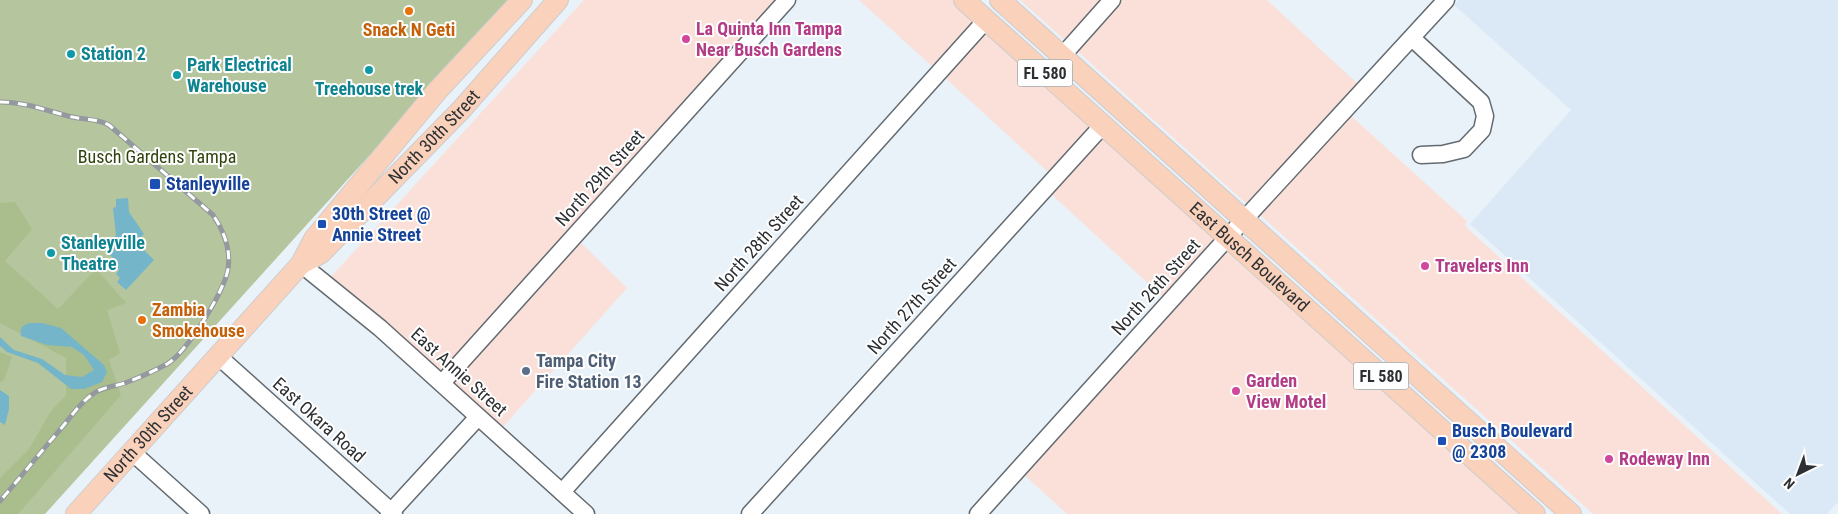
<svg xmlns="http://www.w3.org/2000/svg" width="1838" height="514" font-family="'Roboto Condensed',sans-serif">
	<rect width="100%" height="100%" fill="#eaf2f9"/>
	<g fill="#fae0d9">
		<polygon points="584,0 780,0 442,375 329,279"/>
		<polygon points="859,0 953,0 977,21 934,68"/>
		<polygon points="1020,0 1105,0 1067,42"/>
		<polygon points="1119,0 1267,0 1358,84 1249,206 1075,49"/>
		<polygon points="985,28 1094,126 1050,175 1048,172 943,76"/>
		<polygon points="1349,114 1467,221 1465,225 1467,228 1782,514 1593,514 1258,213"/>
		<polygon points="1102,134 1219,238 1165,299 1049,192"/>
		<polygon points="578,240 627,288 501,429 450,382"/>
		<polygon points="1227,246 1526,514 1067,514 1022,473"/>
	</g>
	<polygon fill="#dbe9f6" points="1459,0 1838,0 1838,502 1827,514 1790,514 1470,224 1571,110 1454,5"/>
	<polygon fill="#b5c69e" points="0,0 510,0 45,514 0,514"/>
	<g fill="#a9be8c">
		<polygon points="15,202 32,229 5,261 58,309 96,269 126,303 107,310 120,353 109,360 121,395 18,514 0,514 0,478 29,449 51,411 66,395 66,358 0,323 0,203"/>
		<polygon points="0,352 12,357 4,380 0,382"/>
	</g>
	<g fill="#75b5ca">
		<polygon points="128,198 129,212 144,234 136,242 154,260 126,290 117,282 120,278 116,274 119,270 114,265 117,262 104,249 116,235 113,208 116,207 116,199"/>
		<path d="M 30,323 L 42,323 L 61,328 L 104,365 L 107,372 L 102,382 L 84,389 L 71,389 L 38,363 L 7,352 L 0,346 L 0,337 L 14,350 L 42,359 L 65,375 L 82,377 L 94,370 L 84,355 L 72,347 L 47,345 L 21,336 C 20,328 21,326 30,323 Z"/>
		<polygon points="0,390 9,396 9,409 5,425 0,422"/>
	</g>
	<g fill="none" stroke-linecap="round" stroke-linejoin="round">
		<g stroke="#636a70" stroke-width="19">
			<g id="minor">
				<polyline points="1412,38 1481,102 1485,116 1482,130 1464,149 1443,154 1421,155"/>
				<polyline points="1063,55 1112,0"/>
				<polyline points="301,264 380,328 586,514"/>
				<polyline points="218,356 394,514"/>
				<polyline points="442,383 787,0"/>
				<polyline points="132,452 201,514"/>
				<polyline points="562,492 986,20"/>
				<polyline points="389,514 478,417"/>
				<polyline points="750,514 1103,125"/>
				<polyline points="978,514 1228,237 1446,0"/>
			</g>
		</g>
		<g stroke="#cdcdce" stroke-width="22">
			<g id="major">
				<path id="s1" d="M 964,0 L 1535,514"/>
				<polyline points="1000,0 1571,514"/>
				<path id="s2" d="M 301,264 L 321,253 L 461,110 L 558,0"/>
				<path id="s3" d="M 76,514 L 301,264 L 314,239 L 438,90 L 522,0"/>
			</g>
		</g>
		<use href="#minor" stroke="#fff" stroke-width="16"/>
		<use href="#major" stroke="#fad1bb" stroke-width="20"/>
		<g stroke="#93999e" stroke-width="5">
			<path id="rail" d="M 0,102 C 24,102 45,110 68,116 C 83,120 95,118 109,125 L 213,215 C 224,231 231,249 228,269 C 224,292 187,352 167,364 C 154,371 138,378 125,383 C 116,386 104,387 96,392 C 81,401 70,418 59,431 C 39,454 20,478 0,501"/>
		</g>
		<use href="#rail" stroke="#fefefe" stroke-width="3" stroke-dasharray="9" stroke-linecap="butt"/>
	</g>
	<g fill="#e8710a" stroke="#fefefe" stroke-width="2">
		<circle cx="409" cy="11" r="5"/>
		<circle cx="142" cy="320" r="5"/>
	</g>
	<g fill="#d1479c" stroke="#fefefe" stroke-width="2">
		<circle cx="686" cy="39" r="5"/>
		<circle cx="1425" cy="266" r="5"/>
		<circle cx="1236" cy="391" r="5"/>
		<circle cx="1609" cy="459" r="5"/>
	</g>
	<g fill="#0f9aa8" stroke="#fefefe" stroke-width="2">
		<circle cx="71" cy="54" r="5"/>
		<circle cx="369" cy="70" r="5"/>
		<circle cx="177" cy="75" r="5"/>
		<circle cx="51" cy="253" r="5"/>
	</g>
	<g fill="#1a4fb4" stroke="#fefefe" stroke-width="2">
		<rect x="149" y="178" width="12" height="12" rx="2.5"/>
		<rect x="317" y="219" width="10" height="10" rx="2.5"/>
		<rect x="1437" y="436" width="10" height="10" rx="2.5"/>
	</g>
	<circle fill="#5c6f8a" stroke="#fefefe" stroke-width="2" cx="526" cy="371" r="5"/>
	<g text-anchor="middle" stroke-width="4" stroke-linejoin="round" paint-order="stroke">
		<g fill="#fefefe" stroke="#6c6e70" stroke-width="1">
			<rect x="1017.5" y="59.5" width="55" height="27" rx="4"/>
			<rect x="1353.5" y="362.5" width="55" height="27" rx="4"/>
		</g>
		<g font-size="16" font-weight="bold" fill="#2d3033">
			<text x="1045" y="79">FL 580</text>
			<text x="1381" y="382">FL 580</text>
		</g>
		<g font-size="18" font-weight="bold" fill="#b23c85" stroke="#fefefe" text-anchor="start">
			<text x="696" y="35">La Quinta Inn Tampa<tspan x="696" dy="21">Near Busch Gardens</tspan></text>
			<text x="1435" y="272">Travelers Inn</text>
			<text x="1246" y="387">Garden<tspan x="1246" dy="21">View Motel</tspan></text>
			<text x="1619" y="465">Rodeway Inn</text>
		</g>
		<g font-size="18" font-weight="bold" fill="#c56008" stroke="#fefefe">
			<text x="409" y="36">Snack N Geti</text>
			<text x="152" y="316" text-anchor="start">Zambia<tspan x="152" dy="21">Smokehouse</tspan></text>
		</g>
		<g font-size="18" font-weight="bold" fill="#0d838f" stroke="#fefefe" text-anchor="start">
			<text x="81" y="60">Station 2</text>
			<text x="187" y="71">Park Electrical<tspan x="187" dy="21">Warehouse</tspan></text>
			<text x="369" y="95" text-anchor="middle">Treehouse trek</text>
			<text x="61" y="249">Stanleyville<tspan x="61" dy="21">Theatre</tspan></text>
		</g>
		<g font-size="18" fill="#2d3033" stroke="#fefefe">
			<text dy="6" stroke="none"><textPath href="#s2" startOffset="185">North 30th Street</textPath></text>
			<text transform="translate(600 178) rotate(-48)" y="6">North 29th Street</text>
			<text transform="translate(759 243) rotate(-48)" y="6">North 28th Street</text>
			<text dy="6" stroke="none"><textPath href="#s1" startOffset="384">East Busch Boulevard</textPath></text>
			<text transform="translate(1156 287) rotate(-48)" y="6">North 26th Street</text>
			<text transform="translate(912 306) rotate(-48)" y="6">North 27th Street</text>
			<text transform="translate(459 372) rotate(42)" y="6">East Annie Street</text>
			<text transform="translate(319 420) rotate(42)" y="6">East Okara Road</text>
			<text dy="6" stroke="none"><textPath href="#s3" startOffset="108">North 30th Street</textPath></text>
		</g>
		<g font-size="18" fill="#31430d" stroke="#fefefe">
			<text x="157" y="163">Busch Gardens Tampa</text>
		</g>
		<g font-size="18" font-weight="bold" fill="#164399" stroke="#fefefe" text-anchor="start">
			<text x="166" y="190">Stanleyville</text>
			<text x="332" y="220">30th Street @<tspan x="332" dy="21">Annie Street</tspan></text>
			<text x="1452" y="437">Busch Boulevard<tspan x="1452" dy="21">@ 2308</tspan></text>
		</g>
		<g font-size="18" font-weight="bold" fill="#4e5e75" stroke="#fefefe" text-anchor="start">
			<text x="536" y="367">Tampa City<tspan x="536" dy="21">Fire Station 13</tspan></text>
		</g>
	</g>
	<g transform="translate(1798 474) rotate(222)" stroke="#fefefe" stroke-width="4" paint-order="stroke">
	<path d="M0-4L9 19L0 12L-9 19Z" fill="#2d3033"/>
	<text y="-8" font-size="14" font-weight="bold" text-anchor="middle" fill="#2d3033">N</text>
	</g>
</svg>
